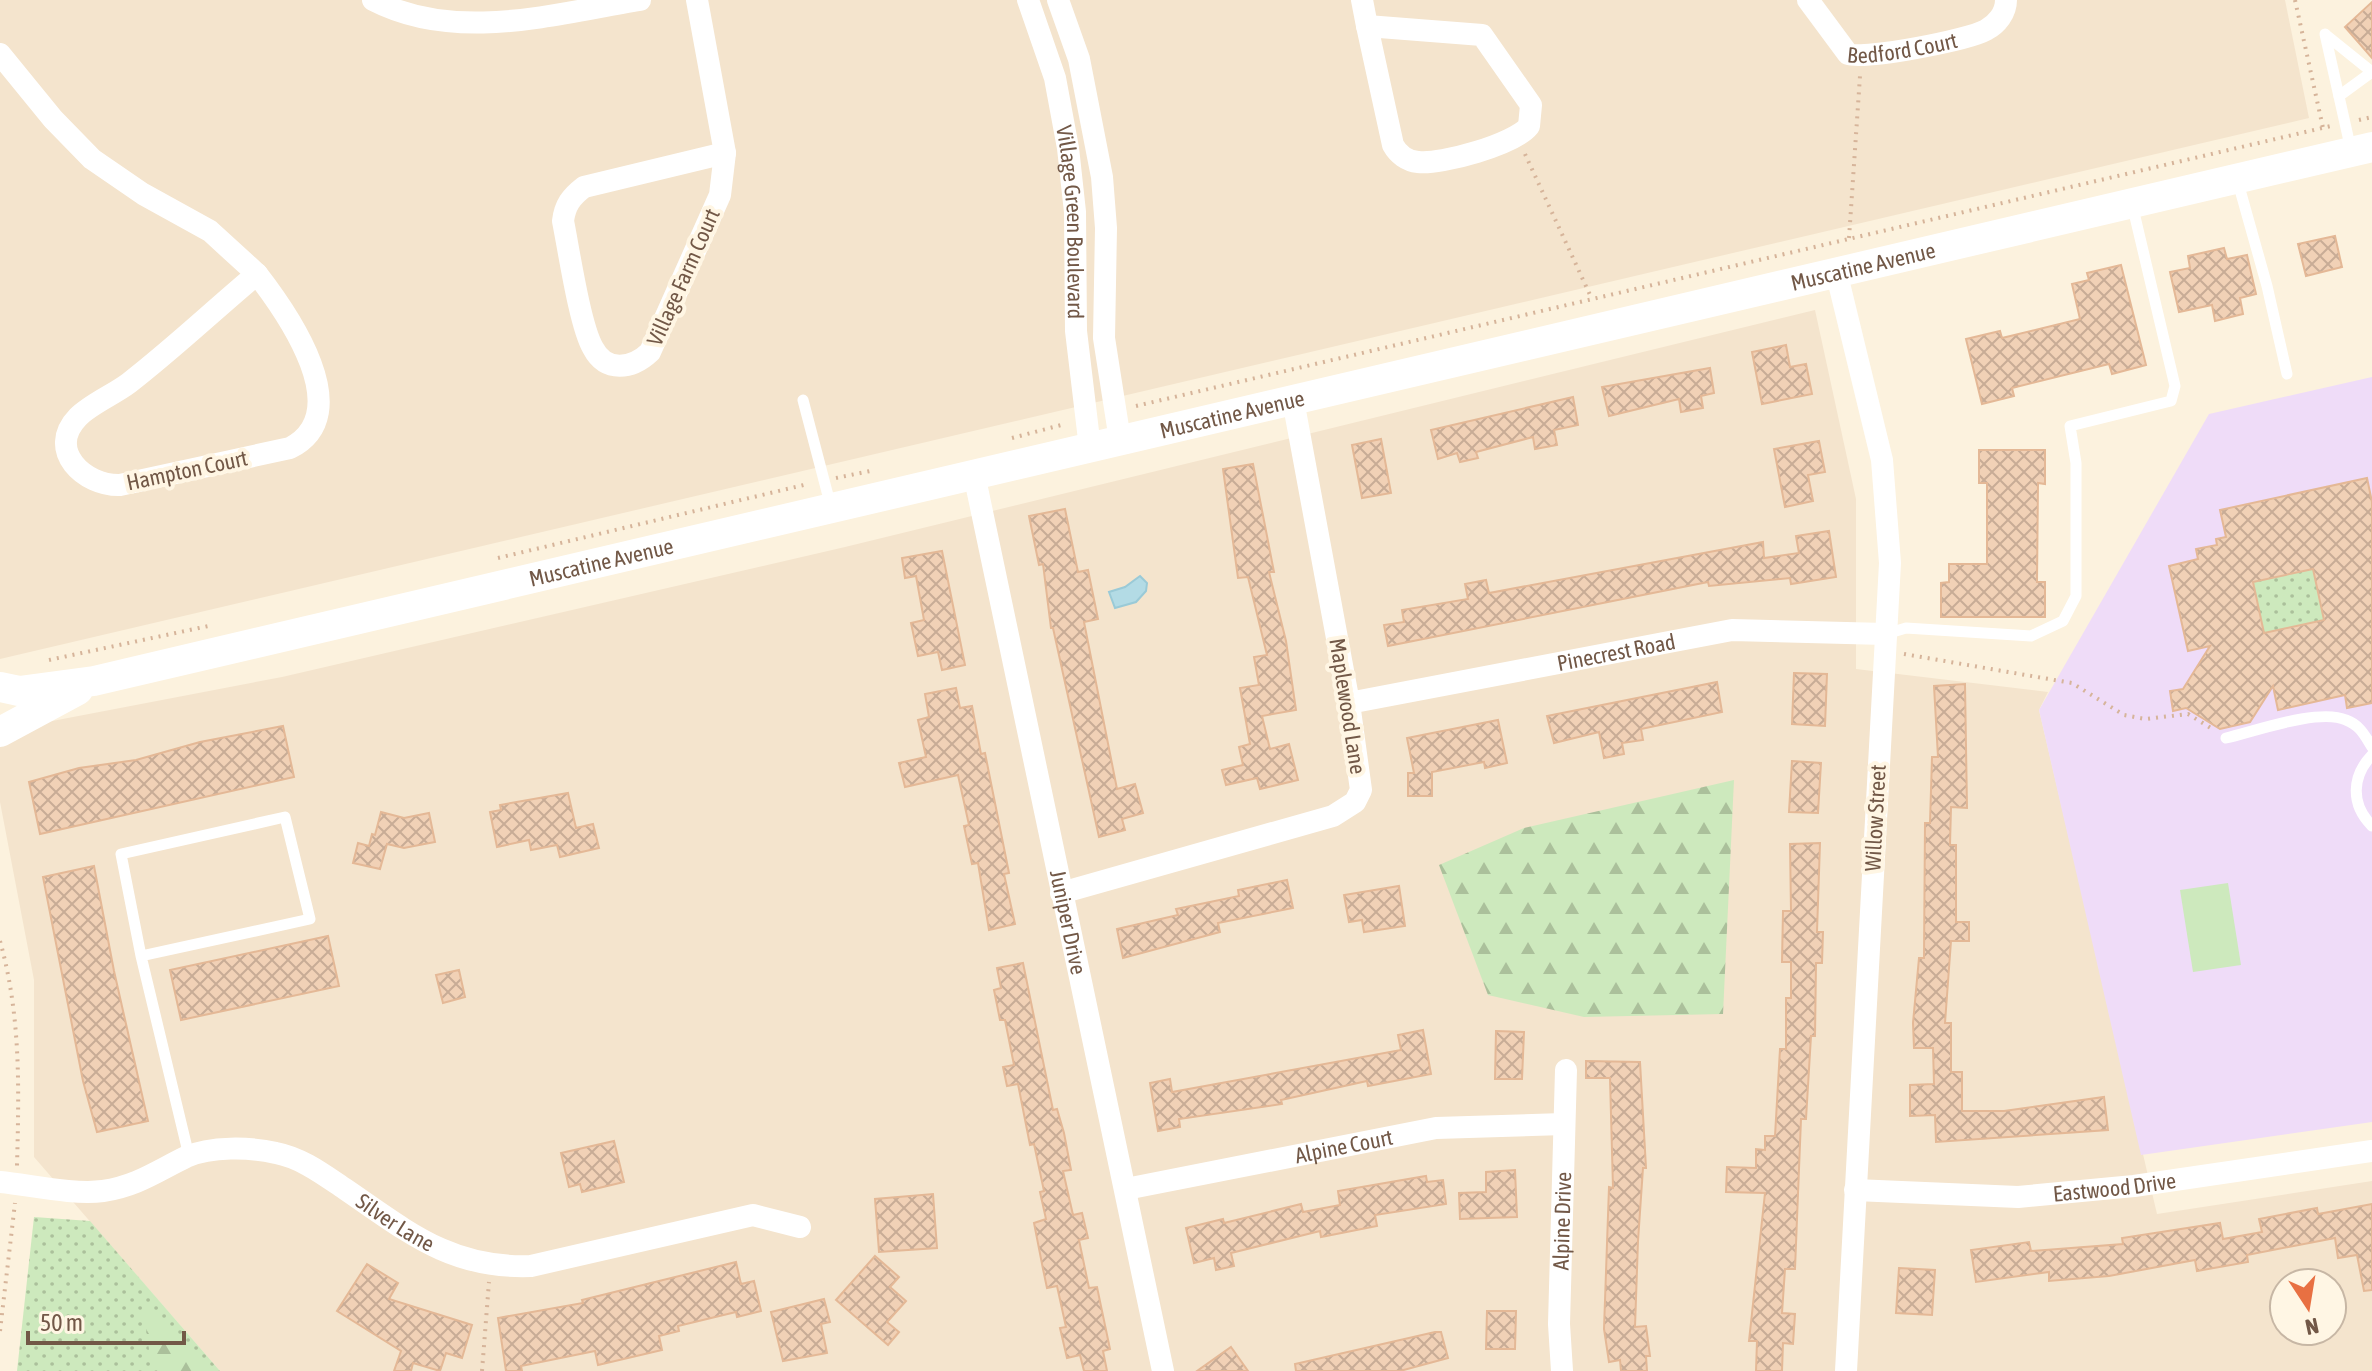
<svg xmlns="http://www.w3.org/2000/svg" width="2372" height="1371" font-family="'Asap Condensed',sans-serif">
	<defs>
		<pattern id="green-dots" width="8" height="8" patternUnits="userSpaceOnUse" patternTransform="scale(2)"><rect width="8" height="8" fill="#cde9bd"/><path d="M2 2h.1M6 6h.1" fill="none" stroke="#abc09b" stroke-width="1.8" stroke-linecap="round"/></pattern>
		<pattern id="forest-firs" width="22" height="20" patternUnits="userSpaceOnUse" patternTransform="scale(2)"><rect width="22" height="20" fill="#cde9bd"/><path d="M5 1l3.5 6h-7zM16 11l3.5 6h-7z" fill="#abc09b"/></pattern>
		<pattern id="building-cross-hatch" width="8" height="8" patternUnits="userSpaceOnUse" patternTransform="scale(2)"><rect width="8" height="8" fill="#f1d1b6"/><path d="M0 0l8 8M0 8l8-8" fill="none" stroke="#c8ac96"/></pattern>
	</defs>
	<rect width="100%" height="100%" fill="#fcf2de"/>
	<g fill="#f4e4cd" fill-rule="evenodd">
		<polygon points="0,0 2285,0 2309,118 0,659"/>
		<path d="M 1815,310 L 1856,499 L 1856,669 L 2048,692 L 2039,710 L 2157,1214 L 2372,1181 L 2372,1371 L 220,1371 L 34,1157 L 34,980 L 0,802 L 0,731 L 282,677 L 845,547 ZM 2284,1283 L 2332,1283 L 2332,1331 L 2284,1331 Z"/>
	</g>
	<polygon fill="#efdcf8" points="2372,377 2372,1122 2141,1155 2039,710 2209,414"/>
	<g fill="url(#green-dots)">
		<polygon points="2315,569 2326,619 2264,633 2258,607 2238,585"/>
		<polygon points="34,1217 90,1221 220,1371 17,1371"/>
	</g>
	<g fill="url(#forest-firs)">
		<polygon points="1734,780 1723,1014 1584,1017 1488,995 1439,865 1524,828"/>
		<polygon points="143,1305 211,1371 158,1371 151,1364"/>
	</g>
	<polygon fill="#cde9bd" points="2228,883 2241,965 2193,972 2180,890"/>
	<polygon fill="#b3dbe5" stroke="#9acad7" stroke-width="2" points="1140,576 1147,583 1146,591 1136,602 1115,608 1109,592 1125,587"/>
	<g fill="url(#building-cross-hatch)" stroke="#e4b896" stroke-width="2" fill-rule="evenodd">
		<polygon points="2372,2 2372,58 2345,27"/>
		<polygon points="2335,236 2342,267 2306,276 2298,244"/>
		<polygon points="2224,248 2227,259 2247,255 2256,294 2240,298 2243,314 2215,321 2212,305 2179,312 2170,272 2190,268 2188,256"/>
		<polygon points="2121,265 2146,365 2112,374 2109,364 2012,388 2014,396 1982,404 1966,339 2000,331 2002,338 2080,319 2072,284 2089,280 2087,273"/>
		<polygon points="1786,345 1790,367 1806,364 1812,394 1762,404 1752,352"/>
		<polygon points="1710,368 1714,393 1701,396 1703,408 1681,412 1679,399 1609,416 1602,387"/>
		<polygon points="1573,397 1578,425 1554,430 1557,445 1535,449 1533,437 1476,452 1478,458 1460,462 1457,453 1438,459 1431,430"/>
		<polygon points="1381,439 1391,493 1362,498 1352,445"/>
		<polygon points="1819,441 1825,472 1808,475 1813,501 1785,507 1774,449"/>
		<polygon points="1979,450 2045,450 2045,484 2038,483 2037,582 2045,582 2045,617 1941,617 1941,583 1949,582 1949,564 1987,564 1987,483 1979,483"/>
		<polygon points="1253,464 1274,572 1269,572 1286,641 1296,710 1262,716 1270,749 1289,744 1298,780 1260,789 1257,778 1226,785 1222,770 1243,765 1239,747 1250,744 1240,688 1259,685 1254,657 1267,655 1248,577 1238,578 1223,469"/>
		<path d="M 2367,478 L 2372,502 L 2372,703 L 2347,708 L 2345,695 L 2278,710 L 2273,686 L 2250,722 L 2220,729 L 2186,708 L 2173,711 L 2170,691 L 2183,689 L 2210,646 L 2188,651 L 2169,566 L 2198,559 L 2196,549 L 2217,545 L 2216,539 L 2226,537 L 2220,510 ZM 2313,569 L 2324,620 L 2264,633 L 2253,582 Z"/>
		<polygon points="1065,509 1078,572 1088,570 1098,619 1084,622 1117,789 1135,784 1143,813 1122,819 1125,830 1099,837 1053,628 1051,628 1043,564 1039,565 1029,516"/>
		<polygon points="1829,531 1836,577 1791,584 1790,578 1709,586 1708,582 1388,646 1384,625 1404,622 1402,610 1468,599 1465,584 1486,580 1489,593 1763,542 1764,558 1799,553 1796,536"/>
		<polygon points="942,551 965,665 942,670 938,652 918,656 911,623 924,620 916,576 905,578 902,558"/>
		<polygon points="1794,673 1827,674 1825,726 1792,724"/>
		<polygon points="1717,682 1722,712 1641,729 1643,740 1622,743 1624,754 1604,758 1599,732 1554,743 1547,716"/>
		<polygon points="1965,684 1967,808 1951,807 1950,845 1956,845 1956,922 1969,922 1969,941 1951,941 1945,1023 1951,1023 1951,1072 1962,1072 1962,1111 2004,1111 2104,1097 2108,1130 1936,1142 1935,1115 1910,1116 1910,1085 1934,1084 1933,1048 1914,1048 1913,1023 1919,958 1924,958 1925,823 1930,823 1932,757 1938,757 1934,686"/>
		<polygon points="956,688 960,708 972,706 981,754 985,753 1009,873 1004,874 1015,924 989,930 978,863 972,864 964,826 969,825 958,775 905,787 899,763 926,757 918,720 929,717 925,694"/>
		<polygon points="1498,720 1507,763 1485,768 1484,762 1432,772 1432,796 1408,796 1408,773 1414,773 1407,738"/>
		<polygon points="283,726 294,777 40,834 29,782 79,768 136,760 200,742"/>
		<polygon points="1792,761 1821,763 1818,813 1789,812"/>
		<polygon points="568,793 576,828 593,824 599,848 560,857 557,845 531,850 529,840 497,847 490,812 501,810 500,805"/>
		<polygon points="381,812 404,818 429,813 435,842 404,848 387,844 380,869 353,863 358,843 369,846 372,834 375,835"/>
		<polygon points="1820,843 1817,932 1823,932 1822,963 1816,963 1815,1036 1811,1036 1806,1119 1801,1119 1795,1269 1785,1269 1782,1313 1795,1314 1793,1344 1783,1343 1782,1371 1756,1371 1757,1341 1749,1341 1765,1193 1726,1192 1727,1167 1756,1168 1756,1149 1765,1150 1765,1136 1775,1136 1780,1049 1786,1049 1786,998 1791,998 1791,962 1782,962 1783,911 1791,911 1790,844"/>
		<polygon points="94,866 114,971 148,1121 97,1132 83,1081 43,877"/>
		<polygon points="1287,880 1293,908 1218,923 1220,932 1123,958 1117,929 1178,915 1176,909 1239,896 1238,890"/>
		<polygon points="1399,886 1405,926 1364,932 1362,920 1349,922 1344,895"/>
		<polygon points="328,936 339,986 181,1020 170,970"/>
		<polygon points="1023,963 1053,1110 1057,1109 1064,1133 1071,1170 1063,1171 1073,1215 1082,1213 1088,1238 1079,1240 1089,1288 1097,1287 1110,1349 1103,1351 1107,1371 1084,1371 1080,1355 1067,1358 1060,1328 1066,1327 1057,1286 1047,1288 1043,1269 1034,1223 1046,1219 1040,1192 1044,1191 1034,1144 1030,1145 1018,1084 1007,1086 1003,1067 1014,1065 1005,1020 1000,1020 994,990 1001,988 997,968"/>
		<polygon points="459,970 465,997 443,1003 436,975"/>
		<polygon points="1423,1030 1431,1074 1368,1086 1367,1081 1281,1100 1282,1104 1179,1119 1180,1127 1158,1131 1150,1083 1170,1079 1172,1092 1401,1050 1398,1035"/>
		<polygon points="1496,1031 1524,1032 1522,1079 1495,1079"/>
		<polygon points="1586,1061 1640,1062 1646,1168 1643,1168 1638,1241 1635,1327 1646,1326 1650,1356 1646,1356 1647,1371 1621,1371 1620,1360 1609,1362 1604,1329 1609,1187 1613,1188 1610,1078 1586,1078"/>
		<polygon points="614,1141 624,1182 582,1192 580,1184 569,1187 561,1153"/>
		<polygon points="1515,1170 1517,1217 1460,1219 1459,1193 1486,1192 1486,1172"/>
		<polygon points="1426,1176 1427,1182 1443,1180 1446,1204 1375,1215 1377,1226 1321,1237 1320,1231 1231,1253 1234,1266 1216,1270 1214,1258 1194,1263 1186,1228 1223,1219 1224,1223 1301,1204 1303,1212 1340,1205 1338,1191"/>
		<polygon points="933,1194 937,1248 879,1252 875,1199"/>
		<polygon points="2372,1204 2372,1290 2364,1291 2357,1255 2338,1258 2335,1238 2247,1255 2248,1262 2197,1271 2195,1260 2109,1276 2049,1281 2049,1272 1976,1282 1971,1250 2029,1242 2031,1251 2123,1244 2122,1238 2220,1223 2223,1239 2262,1232 2259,1219 2317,1208 2318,1214"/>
		<polygon points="875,1256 899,1277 890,1287 906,1301 887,1322 899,1332 888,1345 836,1300"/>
		<polygon points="736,1262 741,1284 754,1281 761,1311 737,1317 736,1312 678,1326 679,1331 659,1336 662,1350 598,1365 595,1351 521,1366 522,1371 506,1371 498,1318 583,1303 582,1300"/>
		<polygon points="367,1264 398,1283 389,1299 472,1325 462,1358 446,1353 440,1371 413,1363 411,1371 394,1371 401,1351 337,1311"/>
		<polygon points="1899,1268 1935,1270 1932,1315 1896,1313"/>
		<polygon points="824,1299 830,1322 821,1324 827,1353 783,1361 771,1312"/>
		<polygon points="1487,1311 1516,1311 1515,1349 1486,1349"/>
		<polygon points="1435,1332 1441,1332 1448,1358 1400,1371 1296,1371 1295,1364"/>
		<polygon points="1231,1347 1248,1371 1197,1371"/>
	</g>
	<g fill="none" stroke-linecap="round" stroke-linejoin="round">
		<g stroke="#d6b49a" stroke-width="4" stroke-dasharray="2 6" stroke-linecap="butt">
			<polyline points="2295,0 2323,128"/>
			<polyline points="2359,120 2372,117"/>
			<polyline points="1525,154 1591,297"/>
			<polyline points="1849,238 1860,76"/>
			<polyline points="1136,406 2331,126"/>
			<polyline points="1012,438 1065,424"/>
			<polyline points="836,478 875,470"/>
			<polyline points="498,558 808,484"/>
			<polyline points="1904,654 2072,683 2124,715 2145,719 2188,714 2214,730"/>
			<polyline points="49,660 213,625"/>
			<path d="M 0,941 C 21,1016 19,1088 17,1166"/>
			<polyline points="0,1331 15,1203"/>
			<polyline points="482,1371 489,1282"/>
		</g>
		<g stroke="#fff" stroke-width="11">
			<polyline points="2325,34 2351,150"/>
			<polyline points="2326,35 2372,72"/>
			<polyline points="2339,96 2372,72"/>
			<polyline points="2237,179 2267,286 2287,374"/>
			<polyline points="803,400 831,507"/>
			<polyline points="1886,634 1906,628 2031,636 2063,621 2076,596 2076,463 2070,426 2171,401 2175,386 2132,204"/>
			<path d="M 2226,738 C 2256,731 2319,708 2346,720 C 2360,725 2365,736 2372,747"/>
			<path d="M 2372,755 C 2352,776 2350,804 2372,826"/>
			<polyline points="141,956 310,919 285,817 121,854 141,956 189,1156"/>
		</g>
		<g stroke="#fff" stroke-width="22">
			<path d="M 373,0 C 456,43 553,14 640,0"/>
			<polyline points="697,0 725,153"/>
			<path id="s1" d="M 1028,0 L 1055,78 L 1068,148 L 1075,212 L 1076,331 L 1090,448"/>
			<polyline points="1058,0 1079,59 1102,177 1106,228 1104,338 1120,440"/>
			<polyline points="1362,0 1367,26"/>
			<path id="s2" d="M 1808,0 L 1848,54 C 1865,60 1968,40 1986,30 C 1997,24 2006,13 2006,0"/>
			<path d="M 1367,26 L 1482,35 L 1531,105 L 1529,126 C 1515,144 1441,165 1418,162 C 1407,161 1398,154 1393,145 Z"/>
			<polyline points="0,54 53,119 92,159 143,194 210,231 257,274"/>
			<path d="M 725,153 L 720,195 L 650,352 C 632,369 606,373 593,348 C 580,326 569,251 563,221 C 565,205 571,197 584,187 Z"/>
			<polyline points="1836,271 1882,460 1890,563 1846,1371"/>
			<path d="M 257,274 C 288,314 358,414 290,448 L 120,485 C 84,486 46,450 78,417 C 91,404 113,395 129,383 C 173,349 214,310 257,274 Z"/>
			<path id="s3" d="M 974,474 L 1163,1371"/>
			<path id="s4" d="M 1349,703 L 1732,630 L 1885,634"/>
			<polyline points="1061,893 1333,816 1355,802 1361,790 1349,703 1293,400"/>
			<path id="s5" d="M 0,1182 C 30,1185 74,1195 103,1191 C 137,1186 157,1171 186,1157 C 211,1146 250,1147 276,1153 C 302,1158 324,1175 345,1189 C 408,1232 451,1269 531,1266 L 753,1215 L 800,1227"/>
			<path id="s6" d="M 1126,1189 L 1436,1128 L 1564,1124"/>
			<path id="s7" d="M 1855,1190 L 2018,1197 L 2134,1186 L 2372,1151"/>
			<path id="s8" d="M 1562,1371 L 1559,1324 L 1566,1070"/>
		</g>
		<g stroke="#fff" stroke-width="30">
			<path id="s9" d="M 0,687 L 19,691 L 94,681 L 2372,147"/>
			<polyline points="0,732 78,690"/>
		</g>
	</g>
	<g text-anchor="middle" stroke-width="8" stroke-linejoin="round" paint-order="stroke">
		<g font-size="22" fill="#725847" stroke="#fff6e4">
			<text dy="8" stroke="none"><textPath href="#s2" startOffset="122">Bedford Court</textPath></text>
			<text dy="8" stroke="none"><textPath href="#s1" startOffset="228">Village Green Boulevard</textPath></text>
			<text dy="8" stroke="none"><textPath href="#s9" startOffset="1912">Muscatine Avenue</textPath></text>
			<text transform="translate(683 277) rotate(-66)" y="8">Village Farm Court</text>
			<text dy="8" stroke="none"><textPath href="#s9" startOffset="1264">Muscatine Avenue</textPath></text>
			<text transform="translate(187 470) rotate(-12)" y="8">Hampton Court</text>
			<text dy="8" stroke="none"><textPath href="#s9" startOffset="616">Muscatine Avenue</textPath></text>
			<text dy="8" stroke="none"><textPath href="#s4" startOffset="272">Pinecrest Road</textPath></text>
			<text transform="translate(1348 706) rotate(81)" y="8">Maplewood Lane</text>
			<text transform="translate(1875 818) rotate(-87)" y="8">Willow Street</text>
			<text dy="8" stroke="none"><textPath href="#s3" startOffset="458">Juniper Drive</textPath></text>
			<text dy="8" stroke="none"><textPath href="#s6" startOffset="222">Alpine Court</textPath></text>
			<text dy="8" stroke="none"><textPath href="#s7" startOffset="260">Eastwood Drive</textPath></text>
			<text dy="8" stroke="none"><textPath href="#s5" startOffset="424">Silver Lane</textPath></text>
			<text dy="8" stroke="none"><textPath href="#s8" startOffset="150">Alpine Drive</textPath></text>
		</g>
	</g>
	<g transform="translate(2308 1307) rotate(168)"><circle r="38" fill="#fff6e4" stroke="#c7b7a5" stroke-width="2"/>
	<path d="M0-6L14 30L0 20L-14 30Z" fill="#e87042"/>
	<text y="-12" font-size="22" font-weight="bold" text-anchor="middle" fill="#725847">N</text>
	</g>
	<path d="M28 1331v12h156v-12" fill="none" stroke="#725847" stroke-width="4"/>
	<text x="40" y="1331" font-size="24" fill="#725847" stroke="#fff6e4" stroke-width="6" paint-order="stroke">50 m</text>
</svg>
